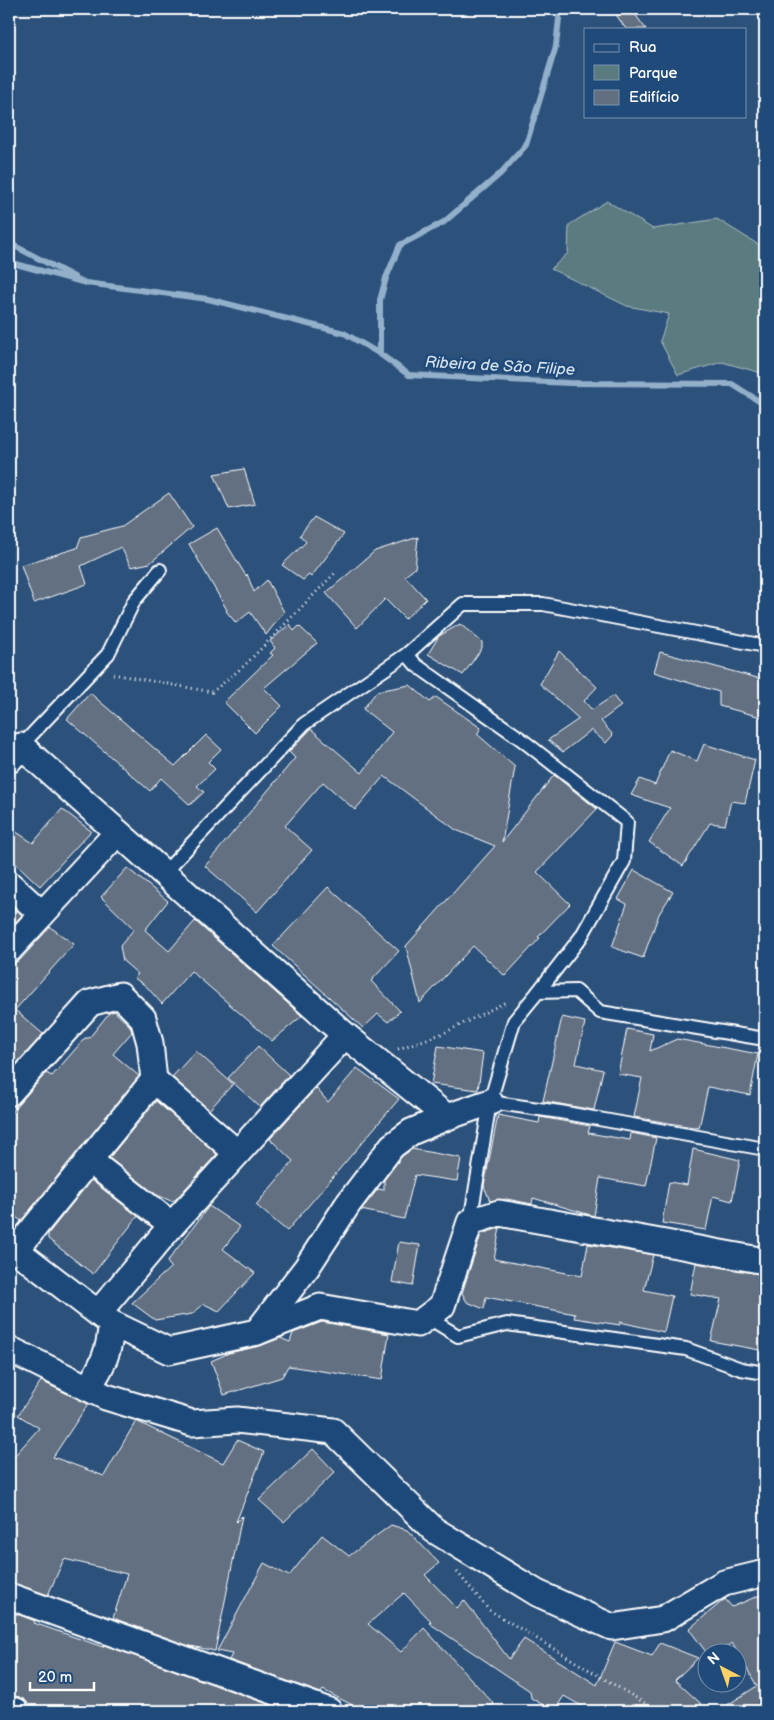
<svg xmlns="http://www.w3.org/2000/svg" width="774" height="1720" font-family="'Balsamiq Sans',sans-serif">
	<rect width="100%" height="100%" fill="#2c517b"/>
	<filter id="ink" filterUnits="userSpaceOnUse"><feTurbulence type="fractalNoise" baseFrequency=".02" numOctaves="2"/><feDisplacementMap in="SourceGraphic" scale="10" xChannelSelector="R" yChannelSelector="G"/><feConvolveMatrix kernelMatrix="1 2 1 2 8 2 1 2 1" color-interpolation-filters="sRGB"/></filter>
	<g filter="url(#ink)">
		<polygon fill="#5a7b80" stroke="#acbdc0" points="607,201 653,229 717,219 759,245 765,245 765,306 759,306 765,310 765,374 722,362 678,375 660,341 669,314 627,306 551,269 568,253 569,225"/>
		<g fill="none" stroke-linecap="round" stroke-linejoin="round">
			<g stroke="#93b0cb" stroke-width="6">
				<polyline points="9,243 74,277"/>
				<polyline points="9,267 16,264 86,283 208,299 344,333 380,354 409,375 569,383 732,384 765,405"/>
				<polyline points="380,354 380,300 386,278 400,245 444,222 500,174 526,145 556,46 560,9"/>
			</g>
		</g>
		<g fill="#626f81" stroke="#fff">
			<polygon points="612,9 631,9 646,29 626,29"/>
			<polygon points="244,469 255,504 229,509 214,474"/>
			<polygon points="169,493 192,527 150,563 131,567 121,547 81,566 87,584 34,603 21,565 77,548 81,537 122,526"/>
			<polygon points="314,517 344,534 311,577 309,575 303,580 282,565 306,542 300,535"/>
			<polygon points="217,528 246,576 247,574 254,592 267,580 284,612 266,635 250,612 236,623 226,611 227,610 189,544"/>
			<polygon points="418,537 415,568 405,576 426,599 405,619 385,599 357,628 326,593 375,551"/>
			<polygon points="290,624 294,631 299,626 317,643 264,688 282,706 255,733 224,702 273,655 270,653 275,648 270,641"/>
			<polygon points="460,624 482,642 482,648 463,675 428,654 439,636"/>
			<polygon points="559,651 597,687 584,701 592,710 613,696 621,706 601,721 613,735 606,743 591,730 563,752 548,740 579,719 540,684"/>
			<polygon points="660,652 765,680 765,718 719,706 719,692 654,672"/>
			<polygon points="410,685 430,702 436,697 481,728 477,734 515,767 502,842 554,775 597,809 537,872 570,904 538,937 540,938 505,976 473,946 420,1003 406,946 495,846 456,830 384,776 355,810 323,782 285,826 312,850 257,912 205,866 295,758 289,752 311,729 362,773 392,732 363,709 377,691"/>
			<polygon points="90,693 175,766 206,735 221,749 208,762 215,769 197,786 204,792 190,805 161,778 150,791 67,719"/>
			<polygon points="704,744 755,760 745,803 731,801 725,825 710,823 683,866 649,842 670,808 631,795 640,779 655,785 670,750 697,761"/>
			<polygon points="62,809 91,831 40,886 9,857 9,827 33,843"/>
			<polygon points="127,868 168,901 145,930 169,951 195,921 302,1016 272,1041 191,971 162,1004 146,986 134,978 138,974 123,961 120,946 134,929 101,897"/>
			<polygon points="634,870 673,892 659,914 643,958 612,947 627,904 618,899"/>
			<polygon points="328,887 399,951 371,981 400,1011 388,1022 378,1014 363,1028 273,946"/>
			<polygon points="9,903 22,915 9,929"/>
			<polygon points="50,927 74,944 15,1010 43,1034 9,1072 9,964 20,960"/>
			<polygon points="114,1011 130,1026 132,1032 113,1054 139,1076 21,1221 9,1211 9,1115 46,1073 52,1076 85,1038 89,1038 109,1013"/>
			<polygon points="562,1017 585,1022 576,1064 603,1070 594,1110 543,1101"/>
			<polygon points="627,1029 653,1034 650,1051 677,1039 758,1054 750,1095 708,1087 699,1128 634,1117 642,1078 618,1074"/>
			<polygon points="258,1046 289,1075 260,1107 228,1078"/>
			<polygon points="438,1046 483,1053 478,1090 431,1084"/>
			<polygon points="196,1051 233,1084 209,1110 172,1077"/>
			<polygon points="357,1068 399,1099 287,1231 256,1205 293,1161 270,1139 316,1088 328,1102"/>
			<polygon points="156,1101 217,1154 175,1200 171,1201 155,1194 109,1158"/>
			<polygon points="498,1115 539,1123 540,1117 590,1126 588,1133 630,1140 631,1133 656,1138 646,1186 600,1178 594,1216 533,1198 532,1204 507,1199 490,1201 484,1186"/>
			<polygon points="412,1149 461,1158 457,1181 415,1175 404,1219 361,1210 378,1189 384,1190 384,1180 402,1156"/>
			<polygon points="693,1149 740,1160 732,1201 713,1196 706,1230 662,1223 669,1182 687,1185"/>
			<polygon points="91,1180 138,1216 93,1274 48,1239 48,1234"/>
			<polygon points="209,1206 240,1227 223,1249 255,1273 219,1311 204,1304 192,1314 155,1320 132,1303 171,1267 167,1262"/>
			<polygon points="500,1228 494,1259 582,1276 588,1244 653,1255 644,1290 672,1296 664,1332 620,1322 620,1325 574,1318 575,1314 486,1297 484,1309 467,1302 462,1293 481,1234"/>
			<polygon points="399,1242 420,1245 413,1286 392,1282"/>
			<polygon points="696,1263 765,1275 765,1351 711,1341 721,1299 690,1294"/>
			<polygon points="322,1322 389,1334 382,1380 288,1366 282,1377 224,1395 211,1361 229,1353 260,1346 280,1338 290,1342 293,1333"/>
			<polygon points="41,1381 88,1404 53,1457 104,1476 136,1421 223,1463 237,1440 264,1452 236,1522 242,1516 215,1651 186,1645 113,1618 127,1574 64,1559 48,1595 9,1582 9,1462 39,1428 18,1415"/>
			<polygon points="313,1449 335,1472 284,1522 259,1500"/>
			<polygon points="391,1525 407,1530 439,1563 425,1575 457,1608 464,1600 509,1659 524,1639 597,1685 615,1642 652,1656 660,1643 698,1658 675,1680 709,1711 590,1711 564,1696 554,1711 531,1698 530,1691 429,1623 431,1621 404,1593 368,1624 401,1652 424,1628 494,1704 483,1711 364,1711 323,1690 321,1693 229,1660 232,1654 217,1651 264,1563 289,1576 322,1535 349,1556"/>
			<polygon points="765,1593 765,1711 718,1711 757,1686 732,1643 718,1652 706,1652 689,1629 725,1599 732,1607"/>
			<polygon points="9,1611 35,1621 34,1623 103,1647 104,1645 281,1709 281,1711 42,1711 30,1707 20,1697 9,1695"/>
		</g>
		<g fill="none" stroke-linecap="round" stroke-linejoin="round">
			<g stroke="#fff" stroke-width="16">
				<g id="service">
					<polyline points="21,746 108,654 134,601 160,570"/>
					<polyline points="163,874 304,724 407,654"/>
					<polyline points="538,992 581,937 624,861 627,822 521,739 416,665 407,654 463,604 543,604 765,646"/>
					<polyline points="490,1102 560,1112 765,1149"/>
					<polyline points="470,1222 490,1102 514,1021 538,992 576,991 600,1012 765,1039"/>
					<polyline points="427,1317 458,1336 507,1324 686,1349 741,1369 765,1373"/>
				</g>
			</g>
			<g stroke="#fff" stroke-width="29">
				<g id="minor">
					<polyline points="9,760 21,746 345,1035 172,1225 98,1313"/>
					<polyline points="9,884 42,914"/>
					<polyline points="9,950 117,833"/>
					<polyline points="345,1035 447,1117"/>
					<polyline points="9,1093 90,1003 120,995 143,1018 150,1043 154,1080 237,1153"/>
					<polyline points="89,1160 172,1225"/>
					<polyline points="9,1245 111,1323 169,1351 257,1332 320,1307 418,1324 442,1306 470,1222 499,1213 765,1261"/>
					<polyline points="16,1250 154,1080"/>
					<polyline points="257,1332 307,1267 348,1204 392,1146 411,1132 447,1117 490,1102"/>
					<polyline points="9,1349 106,1397 192,1423 237,1420 333,1431 434,1530 537,1593 612,1627 663,1619 724,1583 765,1573"/>
					<path d="M 88,1388 C 102,1367 111,1349 111,1323"/>
					<polyline points="9,1596 329,1711"/>
					<polyline points="9,1709 16,1711"/>
				</g>
			</g>
			<g stroke="#fff" stroke-width="3" stroke-dasharray="1 4" stroke-linecap="butt">
				<polyline points="113,674 212,692 244,666 335,573"/>
				<polyline points="398,1049 444,1033 506,1002"/>
				<polyline points="457,1572 489,1610 658,1711"/>
			</g>
			<use href="#service" stroke="#1f4a7a" stroke-width="12"/>
			<use href="#minor" stroke="#1f4a7a" stroke-width="25"/>
		</g>
	</g>
	<g text-anchor="middle" stroke-width="5" stroke-linejoin="round" paint-order="stroke">
		<g font-size="16" font-style="italic" fill="#d2dee9" stroke="#1f4a7a">
			<text transform="translate(500 365) rotate(3)" y="6">Ribeira de São Filipe</text>
		</g>
	</g>
	<rect width="774" height="1720" fill="none" stroke="#1f4a7a" stroke-width="30"/>
	<rect x="15" y="15" width="744" height="1690" fill="none" stroke="#fff" stroke-width="2" filter="url(#ink)"/>
	<rect x="584" y="28" width="162" height="90" fill="#1f4a7a" stroke="#7992af"/>
	<rect x="594" y="44" width="25" height="8" fill="#1f4a7a" stroke="#7992af"/>
	<text x="629" y="52" font-size="15" fill="#ffffff">Rua</text>
	<rect x="594" y="65" width="25" height="15" fill="#5a7b80" stroke="#7992af"/>
	<text x="629" y="78" font-size="15" fill="#ffffff">Parque</text>
	<rect x="594" y="90" width="25" height="15" fill="#626f81" stroke="#7992af"/>
	<text x="629" y="102" font-size="15" fill="#ffffff">Edifício</text>
	<g transform="translate(722 1668) rotate(319)"><circle r="24" fill="#1f4a7a" stroke="#7992af"/>
	<path d="M0-4L9 19L0 12L-9 19Z" fill="#ffd166"/>
	<text y="-8" font-size="14" font-weight="bold" text-anchor="middle" fill="#ffffff">N</text>
	</g>
	<path d="M30 1682v8h64v-8" fill="none" stroke="#ffffff" stroke-width="2.5"/>
	<text x="38" y="1682" font-size="15" fill="#ffffff" stroke="#1f4a7a" stroke-width="4" paint-order="stroke">20 m</text>
</svg>
